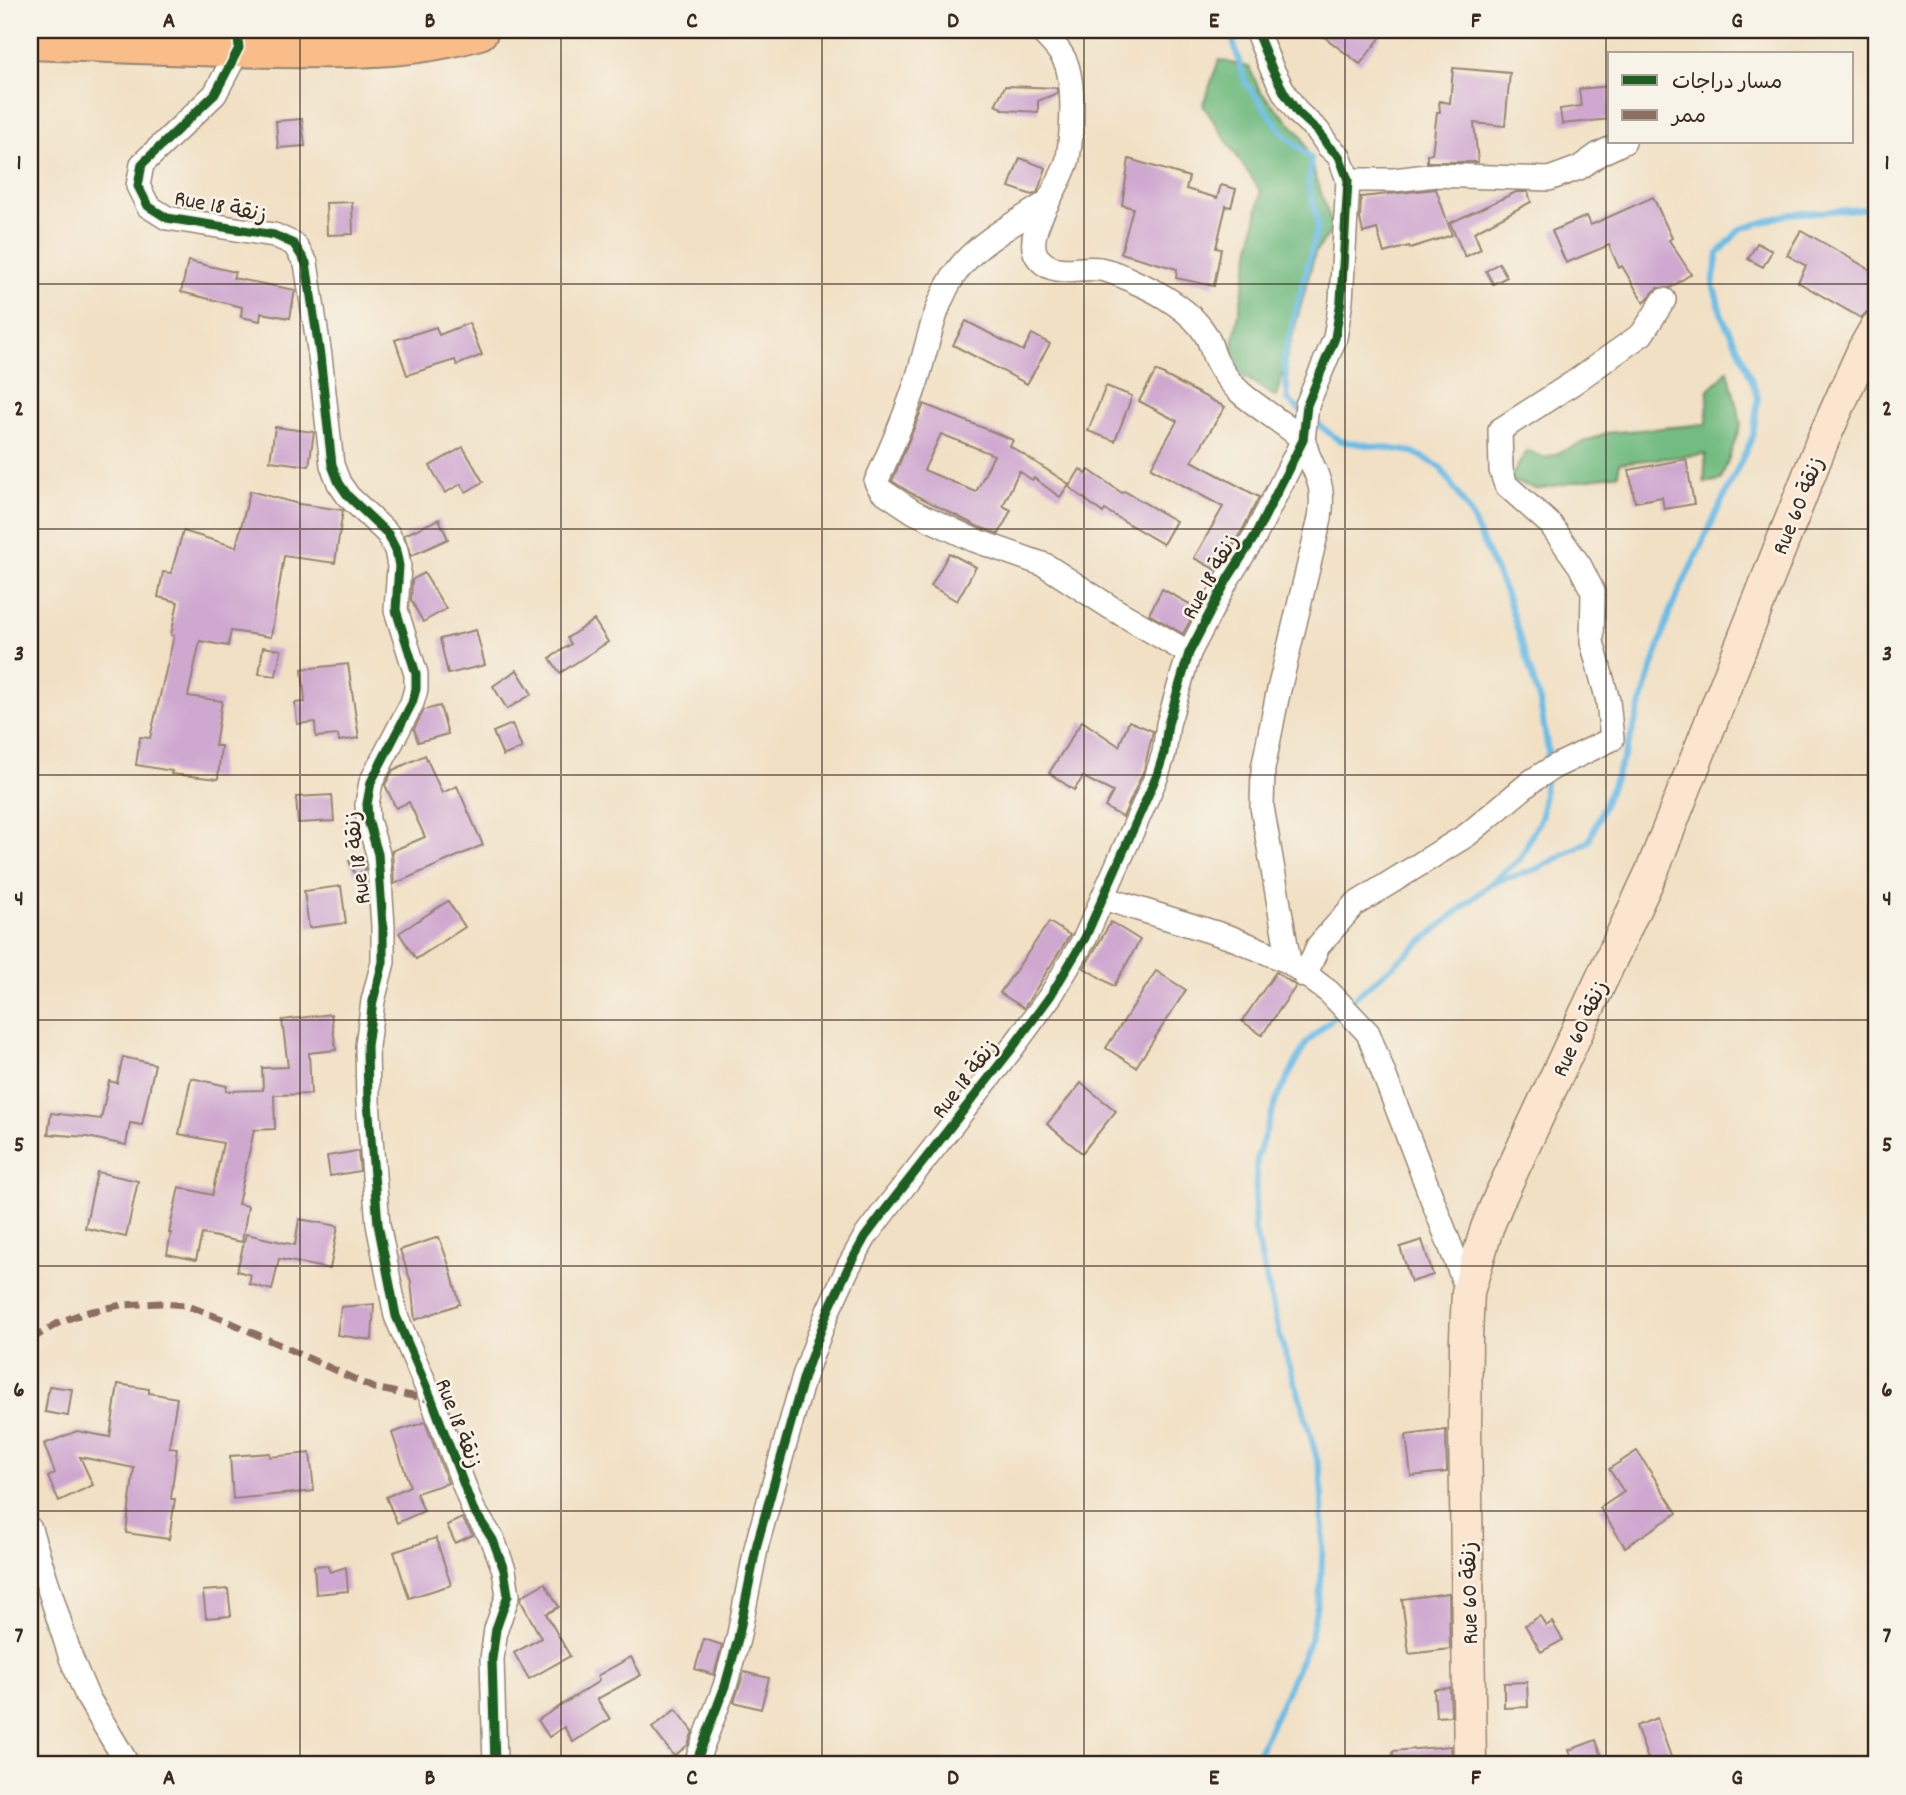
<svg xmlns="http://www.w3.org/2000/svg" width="1906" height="1795" font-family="Dekko,'Playpen Sans Arabic',sans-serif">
	<rect width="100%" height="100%" fill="#f7f3e8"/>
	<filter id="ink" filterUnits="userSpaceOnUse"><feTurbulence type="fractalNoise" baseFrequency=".0143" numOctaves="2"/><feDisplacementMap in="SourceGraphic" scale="14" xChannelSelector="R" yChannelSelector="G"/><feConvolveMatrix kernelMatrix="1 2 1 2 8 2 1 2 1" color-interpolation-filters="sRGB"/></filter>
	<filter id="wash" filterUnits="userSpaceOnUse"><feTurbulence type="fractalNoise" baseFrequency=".00686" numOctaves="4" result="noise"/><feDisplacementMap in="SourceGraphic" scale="28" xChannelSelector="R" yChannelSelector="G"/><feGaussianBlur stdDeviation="1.57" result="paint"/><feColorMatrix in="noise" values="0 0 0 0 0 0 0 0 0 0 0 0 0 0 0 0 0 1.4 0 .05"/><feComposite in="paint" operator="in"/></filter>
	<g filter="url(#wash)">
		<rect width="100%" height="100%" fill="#f1e0c4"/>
		<g fill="#72bb81" stroke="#567250" stroke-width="2">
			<polygon points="1219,60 1249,67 1260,91 1302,136 1333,228 1315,253 1276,397 1229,367 1261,192 1203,105"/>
			<polygon points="1728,370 1741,424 1721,480 1704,483 1706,454 1619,463 1619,474 1537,489 1509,480 1527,451 1546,458 1606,433 1707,424 1708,391"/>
		</g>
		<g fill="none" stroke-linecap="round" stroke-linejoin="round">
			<g stroke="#6abce6" stroke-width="6">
				<polyline points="1230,30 1245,82 1286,136 1311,158 1309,185 1318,225 1284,358 1288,400 1300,410"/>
				<polyline points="1311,419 1340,441 1413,452 1440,467 1469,511 1508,599 1540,702 1548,751 1547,765"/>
				<polyline points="1495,882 1537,869 1589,841 1626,752 1670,611 1753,436 1758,397 1741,353 1723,319 1713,284 1718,254 1740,229 1789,214 1876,208"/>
				<polyline points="1347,1004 1520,859 1542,815 1545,779"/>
				<polyline points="1253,1765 1310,1640 1321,1585 1323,1530 1321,1474 1302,1404 1280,1337 1254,1227 1257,1157 1277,1098 1306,1043 1339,1012"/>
			</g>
		</g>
		<g id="blocks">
			<g fill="#cfa8d0" fill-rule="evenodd">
				<polygon points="1315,30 1370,30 1381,37 1360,64"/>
				<polygon points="1453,68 1510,73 1505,126 1474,123 1478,162 1427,162 1427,155 1432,154 1437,112 1440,112 1439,101 1450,103"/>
				<polygon points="1005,86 1057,88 1057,93 1038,101 1038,112 1005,110 995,105"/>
				<polygon points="1610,86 1610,119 1562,124 1560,109 1581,106 1579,89"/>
				<polygon points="302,119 305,146 278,148 276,121"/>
				<polygon points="1020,158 1046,168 1037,193 1032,195 1009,187"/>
				<polygon points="1129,159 1189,177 1186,189 1217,198 1221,185 1236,189 1231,207 1226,206 1216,248 1221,249 1214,286 1176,278 1177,269 1121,253 1133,208 1122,205"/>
				<polygon points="1436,189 1452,235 1410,248 1409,246 1384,253 1377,229 1363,233 1360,219 1361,197"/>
				<polygon points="1516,192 1528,192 1531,202 1474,232 1481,249 1465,257 1450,223"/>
				<polygon points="1653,197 1672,238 1669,240 1691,274 1670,288 1657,288 1644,303 1622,266 1619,268 1609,245 1566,263 1552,231 1587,216 1591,225"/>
				<polygon points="352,202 353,234 327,235 326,203"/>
				<polygon points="1801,230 1876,273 1876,310 1867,312 1861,318 1798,282 1806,266 1787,255"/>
				<polygon points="1757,243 1772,251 1763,267 1748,259"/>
				<polygon points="188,261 235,272 233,278 295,290 290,318 261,313 260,321 241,317 242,307 181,292"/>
				<polygon points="1499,263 1507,277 1493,284 1486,271"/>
				<polygon points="966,321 1023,351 1032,334 1050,344 1027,384 953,345"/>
				<polygon points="469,323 482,355 457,365 455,360 407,375 395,340 436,327 439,335"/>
				<polygon points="1156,371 1225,407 1192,461 1259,497 1243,529 1216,570 1194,558 1223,507 1151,468 1177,421 1139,401"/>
				<polygon points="1106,386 1132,396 1115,441 1088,431"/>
				<path d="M 924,404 L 1013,440 L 1010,446 L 1069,484 L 1060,497 L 1034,478 L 1032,480 L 1019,471 L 1003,506 L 1011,510 L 999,534 L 979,527 L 911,493 L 892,481 ZM 941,434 L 994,455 L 976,492 L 924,470 Z"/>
				<polygon points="275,427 314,432 309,466 270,461"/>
				<polygon points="463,447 483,482 466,492 461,484 445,493 430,466"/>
				<polygon points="1686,459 1694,504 1664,509 1662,497 1635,502 1629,470"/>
				<polygon points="1080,469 1086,474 1089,470 1122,493 1124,491 1176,521 1163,544 1105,510 1103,513 1069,487"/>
				<polygon points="250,491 299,504 343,510 335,563 284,556 271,637 231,631 228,646 200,641 188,696 222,701 215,746 221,746 218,779 171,774 172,771 136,765 140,737 150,738 174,636 171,635 178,602 158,597 163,572 171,573 183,531 236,547"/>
				<polygon points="439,519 448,539 411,556 404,535"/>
				<polygon points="949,553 976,567 957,601 931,586"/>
				<polygon points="424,573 446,609 423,622 411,600 412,580"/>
				<polygon points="1162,589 1197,608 1183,634 1149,614"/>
				<polygon points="594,620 608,642 560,673 550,658 571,644 567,638"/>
				<polygon points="476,630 485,665 448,674 440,639"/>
				<polygon points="263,647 281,650 276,676 259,674"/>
				<polygon points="348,664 359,738 339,741 338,735 316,737 315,722 297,724 295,703 305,702 302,669"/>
				<polygon points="517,670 532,694 507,709 493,686"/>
				<polygon points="440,706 448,734 418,742 414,729 424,710"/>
				<polygon points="1082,721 1119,746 1129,721 1153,731 1144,770 1123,817 1105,807 1113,792 1083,777 1074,790 1049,773"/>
				<polygon points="512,724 522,748 503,756 493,732"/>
				<polygon points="425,755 442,793 457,786 483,845 394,884 392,851 425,837 409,802 396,808 385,785 393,770"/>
				<polygon points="332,795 334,821 298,823 296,797"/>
				<polygon points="364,855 365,871 355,875 349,861"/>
				<polygon points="341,886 346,923 309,928 304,891"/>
				<polygon points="448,901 465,927 416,959 399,933"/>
				<polygon points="1049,922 1070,935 1024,1008 1000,993"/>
				<polygon points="1111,922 1140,940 1114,986 1084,968"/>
				<polygon points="1156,971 1186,990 1136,1067 1106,1048"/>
				<polygon points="1276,972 1296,986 1262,1035 1242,1021"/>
				<polygon points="331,1014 336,1050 309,1053 311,1094 274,1095 275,1129 254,1130 238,1204 248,1206 242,1242 202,1234 196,1260 167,1254 171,1233 169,1233 179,1187 212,1195 223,1143 179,1134 191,1078 227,1086 226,1091 263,1090 262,1068 288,1067 282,1020"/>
				<polygon points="123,1057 155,1064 142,1125 130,1123 126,1145 87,1137 48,1134 51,1113 101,1119 109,1081 117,1083"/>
				<polygon points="1081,1083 1116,1111 1082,1153 1047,1124"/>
				<polygon points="358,1151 360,1171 330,1176 327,1156"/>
				<polygon points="97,1172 138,1181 126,1237 85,1228"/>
				<polygon points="299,1219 338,1226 330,1269 279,1259 272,1290 249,1284 251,1275 237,1271 246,1234 295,1245"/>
				<polygon points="439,1237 450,1268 460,1304 415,1320 411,1282 400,1250"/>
				<polygon points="1422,1240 1433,1275 1411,1282 1400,1247"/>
				<polygon points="374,1304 372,1340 337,1335 341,1307"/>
				<polygon points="118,1384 149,1389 149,1393 177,1398 169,1447 177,1448 171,1499 175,1499 169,1539 126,1533 134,1468 80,1457 93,1485 59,1501 48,1477 55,1473 44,1444 77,1431 110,1437"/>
				<polygon points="49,1386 72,1389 68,1416 45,1412"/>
				<polygon points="425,1422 448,1483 416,1493 424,1511 397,1523 386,1497 410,1486 392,1433"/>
				<polygon points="1446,1430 1447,1472 1411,1476 1406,1435"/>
				<polygon points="1637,1451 1677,1513 1625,1547 1600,1508 1624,1492 1609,1469"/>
				<polygon points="270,1453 270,1457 310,1453 314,1491 233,1499 230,1456"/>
				<polygon points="462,1518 473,1535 455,1543 447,1525"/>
				<polygon points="436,1538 451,1585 409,1598 394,1552"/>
				<polygon points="327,1565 330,1572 346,1567 348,1591 316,1594 314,1566"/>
				<polygon points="545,1583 559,1607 546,1614 570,1656 529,1679 514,1653 541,1638 521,1601 522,1596"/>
				<polygon points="228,1589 231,1616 206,1618 203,1591"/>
				<polygon points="1449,1593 1450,1649 1409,1654 1402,1599"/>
				<polygon points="1540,1616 1546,1626 1552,1622 1563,1640 1541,1652 1525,1625"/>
				<polygon points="704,1639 722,1645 714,1675 695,1669"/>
				<polygon points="631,1657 641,1675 597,1699 610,1719 573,1742 564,1727 549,1737 538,1720 599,1681 597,1676"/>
				<polygon points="744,1672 769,1678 761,1709 734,1702"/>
				<polygon points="1527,1682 1528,1707 1504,1708 1504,1683"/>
				<polygon points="1450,1688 1451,1716 1436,1717 1434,1689"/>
				<polygon points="676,1709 693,1731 688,1745 674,1756 652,1728"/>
				<polygon points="1657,1718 1674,1765 1650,1765 1636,1726"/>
				<polygon points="1596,1740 1605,1765 1574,1765 1569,1750"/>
				<polygon points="1451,1746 1452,1765 1394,1765 1393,1751"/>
			</g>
		</g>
	</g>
	<g filter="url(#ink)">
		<use href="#blocks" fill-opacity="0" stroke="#968571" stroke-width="2"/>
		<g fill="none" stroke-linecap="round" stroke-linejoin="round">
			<g stroke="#968571" stroke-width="26">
				<g id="street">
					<path d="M 1040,30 C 1049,40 1061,50 1066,63 C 1075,87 1072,133 1068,158 C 1063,185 1017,237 1040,260 C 1056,277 1079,266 1100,269 C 1111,271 1125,277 1135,282 C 1159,292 1193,312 1206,335 C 1211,343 1212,352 1216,360 C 1222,372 1231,384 1241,393 C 1254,405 1299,433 1304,442 C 1306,447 1307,453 1309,457 C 1320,482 1324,489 1320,518 L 1277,698 L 1263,769 L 1262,807 L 1289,962"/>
					<polyline points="238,40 239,48 215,94 142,164 138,186 148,206 167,218 274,235 294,244 306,263 320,356 332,465 339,483 348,496 388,534 396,550 399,566 396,610 416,674 416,689 412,703 371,782 367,804 368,820 378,854 383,926 383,962 373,1001 367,1046 368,1102 378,1224 396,1316 432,1400 473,1509 493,1540 504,1570 508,1595 496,1629 492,1659 495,1765"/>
					<polyline points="1348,180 1394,180 1435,175 1549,179 1579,168 1599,154 1624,142"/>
					<path d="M 1048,202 C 1022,219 991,235 969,257 C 935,290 930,340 916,383 C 905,417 891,449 876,482 L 881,490 L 914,512 L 974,540 L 1045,565 L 1110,607 L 1189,653"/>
					<polyline points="1103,898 1232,938 1289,962 1329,992 1368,1033 1468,1292"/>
					<polyline points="1305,976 1318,946 1354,905 1467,835 1533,780 1554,767 1612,739 1608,701 1592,642 1593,592 1580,566 1551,525 1506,485 1501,470 1500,430 1573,383 1642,334 1664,300"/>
					<polyline points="30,1529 71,1658 87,1696 128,1765"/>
					<polyline points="695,1765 725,1686 738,1639 757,1544 804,1376 828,1311 849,1266 865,1237 886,1209 1010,1051 1051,995 1085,938 1157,775 1164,753 1168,724 1189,653 1228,578 1255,536 1303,440 1307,405 1335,338 1341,301 1348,180 1339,156 1328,146 1318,131 1298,113 1285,94 1272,69 1256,30"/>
				</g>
			</g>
			<g stroke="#968571" stroke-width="35">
				<polyline id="secondary" points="1470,1765 1465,1426 1466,1337 1468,1292 1487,1228 1499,1199 1652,871 1822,442 1864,349 1876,328"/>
			</g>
			<g stroke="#968571" stroke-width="42">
				<path id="highway" d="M 30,40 C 112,43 194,47 277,48 C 345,49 414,50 479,30"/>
			</g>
			<use href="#street" stroke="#fff" stroke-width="23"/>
			<use href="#secondary" stroke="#fce5cf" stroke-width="32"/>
			<use href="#highway" stroke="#f8bd88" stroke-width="38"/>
			<polyline stroke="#8d6e63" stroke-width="7" stroke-dasharray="14 7" stroke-linecap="butt" points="30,1340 60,1322 84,1313 121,1305 161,1303 185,1305 225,1320 374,1388 432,1400"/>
			<g stroke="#f7f3e8" stroke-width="13">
				<g id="cycleway">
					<polyline points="237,30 239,48 215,94 142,164 138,186 148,206 167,218 274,235 294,244 306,263 320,356 332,465 339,483 348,496 388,534 396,550 399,566 396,610 416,674 416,689 412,703 371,782 367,804 368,820 378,854 383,926 383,962 373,1001 367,1046 368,1102 378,1224 396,1316 432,1400 473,1509 493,1540 504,1570 508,1595 496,1629 492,1659 495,1765"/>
					<polyline points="695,1765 725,1686 738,1639 757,1544 804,1376 828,1311 849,1266 865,1237 886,1209 1010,1051 1051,995 1085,938 1157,775 1164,753 1168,724 1189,653 1228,578 1255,536 1303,440 1307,405 1335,338 1341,301 1348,180 1339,156 1328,146 1318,131 1298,113 1285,94 1272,69 1256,30"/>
				</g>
			</g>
			<use href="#cycleway" stroke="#1b5e20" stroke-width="9"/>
		</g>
	</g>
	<path fill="none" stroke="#3b2a1e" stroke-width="2" stroke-opacity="0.55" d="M 300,30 L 300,1765M 561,30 L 561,1765M 822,30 L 822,1765M 1084,30 L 1084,1765M 1345,30 L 1345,1765M 1606,30 L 1606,1765M 30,284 L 1876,284M 30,529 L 1876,529M 30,775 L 1876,775M 30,1020 L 1876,1020M 30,1266 L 1876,1266M 30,1511 L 1876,1511"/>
	<g text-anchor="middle" stroke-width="5" stroke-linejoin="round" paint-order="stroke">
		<g font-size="23" fill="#3b2a1e" stroke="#f7f3e8">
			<text transform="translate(221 205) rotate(11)" y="8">Rue 18 زنقة</text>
			<text transform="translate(1797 505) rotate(-68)" y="8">Rue 60 زنقة</text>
			<text transform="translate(1209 576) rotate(-61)" y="8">Rue 18 زنقة</text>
			<text transform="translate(356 858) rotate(-97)" y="8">Rue 18 زنقة</text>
			<text transform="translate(1579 1028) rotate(-65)" y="8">Rue 60 زنقة</text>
			<text transform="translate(964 1078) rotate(-52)" y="8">Rue 18 زنقة</text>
			<text transform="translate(460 1423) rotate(69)" y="8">Rue 18 زنقة</text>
			<text transform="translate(1468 1593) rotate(-91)" y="8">Rue 60 زنقة</text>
		</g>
	</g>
	<rect width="1906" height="1795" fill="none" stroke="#f7f3e8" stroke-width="77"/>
	<rect x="1608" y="52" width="245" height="91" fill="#f7f3e8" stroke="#aca397" stroke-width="2"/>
	<rect x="1622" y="75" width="35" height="10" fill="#1b5e20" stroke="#aca397" stroke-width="2"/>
	<text x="1672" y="88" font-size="21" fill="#3b2a1e">مسار دراجات</text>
	<rect x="1622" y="110" width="35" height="10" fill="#8d6e63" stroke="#aca397" stroke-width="2"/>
	<text x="1672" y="122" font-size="21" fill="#3b2a1e">ممر</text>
	<rect x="38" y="38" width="1830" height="1718" fill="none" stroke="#3b2a1e" stroke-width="2.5"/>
	<g font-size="23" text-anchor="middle" font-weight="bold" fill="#3b2a1e">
		<text x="169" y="27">A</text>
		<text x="430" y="27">B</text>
		<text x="692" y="27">C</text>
		<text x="953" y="27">D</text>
		<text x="1214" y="27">E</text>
		<text x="1476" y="27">F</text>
		<text x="1737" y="27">G</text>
		<text x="19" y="169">1</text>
		<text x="1887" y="169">1</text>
		<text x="19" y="415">2</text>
		<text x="1887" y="415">2</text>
		<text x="19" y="660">3</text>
		<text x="1887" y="660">3</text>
		<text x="19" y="905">4</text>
		<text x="1887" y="905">4</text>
		<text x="19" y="1151">5</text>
		<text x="1887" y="1151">5</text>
		<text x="19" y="1396">6</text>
		<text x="1887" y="1396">6</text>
		<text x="19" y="1642">7</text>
		<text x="1887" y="1642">7</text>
		<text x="169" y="1784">A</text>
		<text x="430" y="1784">B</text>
		<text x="692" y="1784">C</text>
		<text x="953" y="1784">D</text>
		<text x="1214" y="1784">E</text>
		<text x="1476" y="1784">F</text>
		<text x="1737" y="1784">G</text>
	</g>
</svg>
